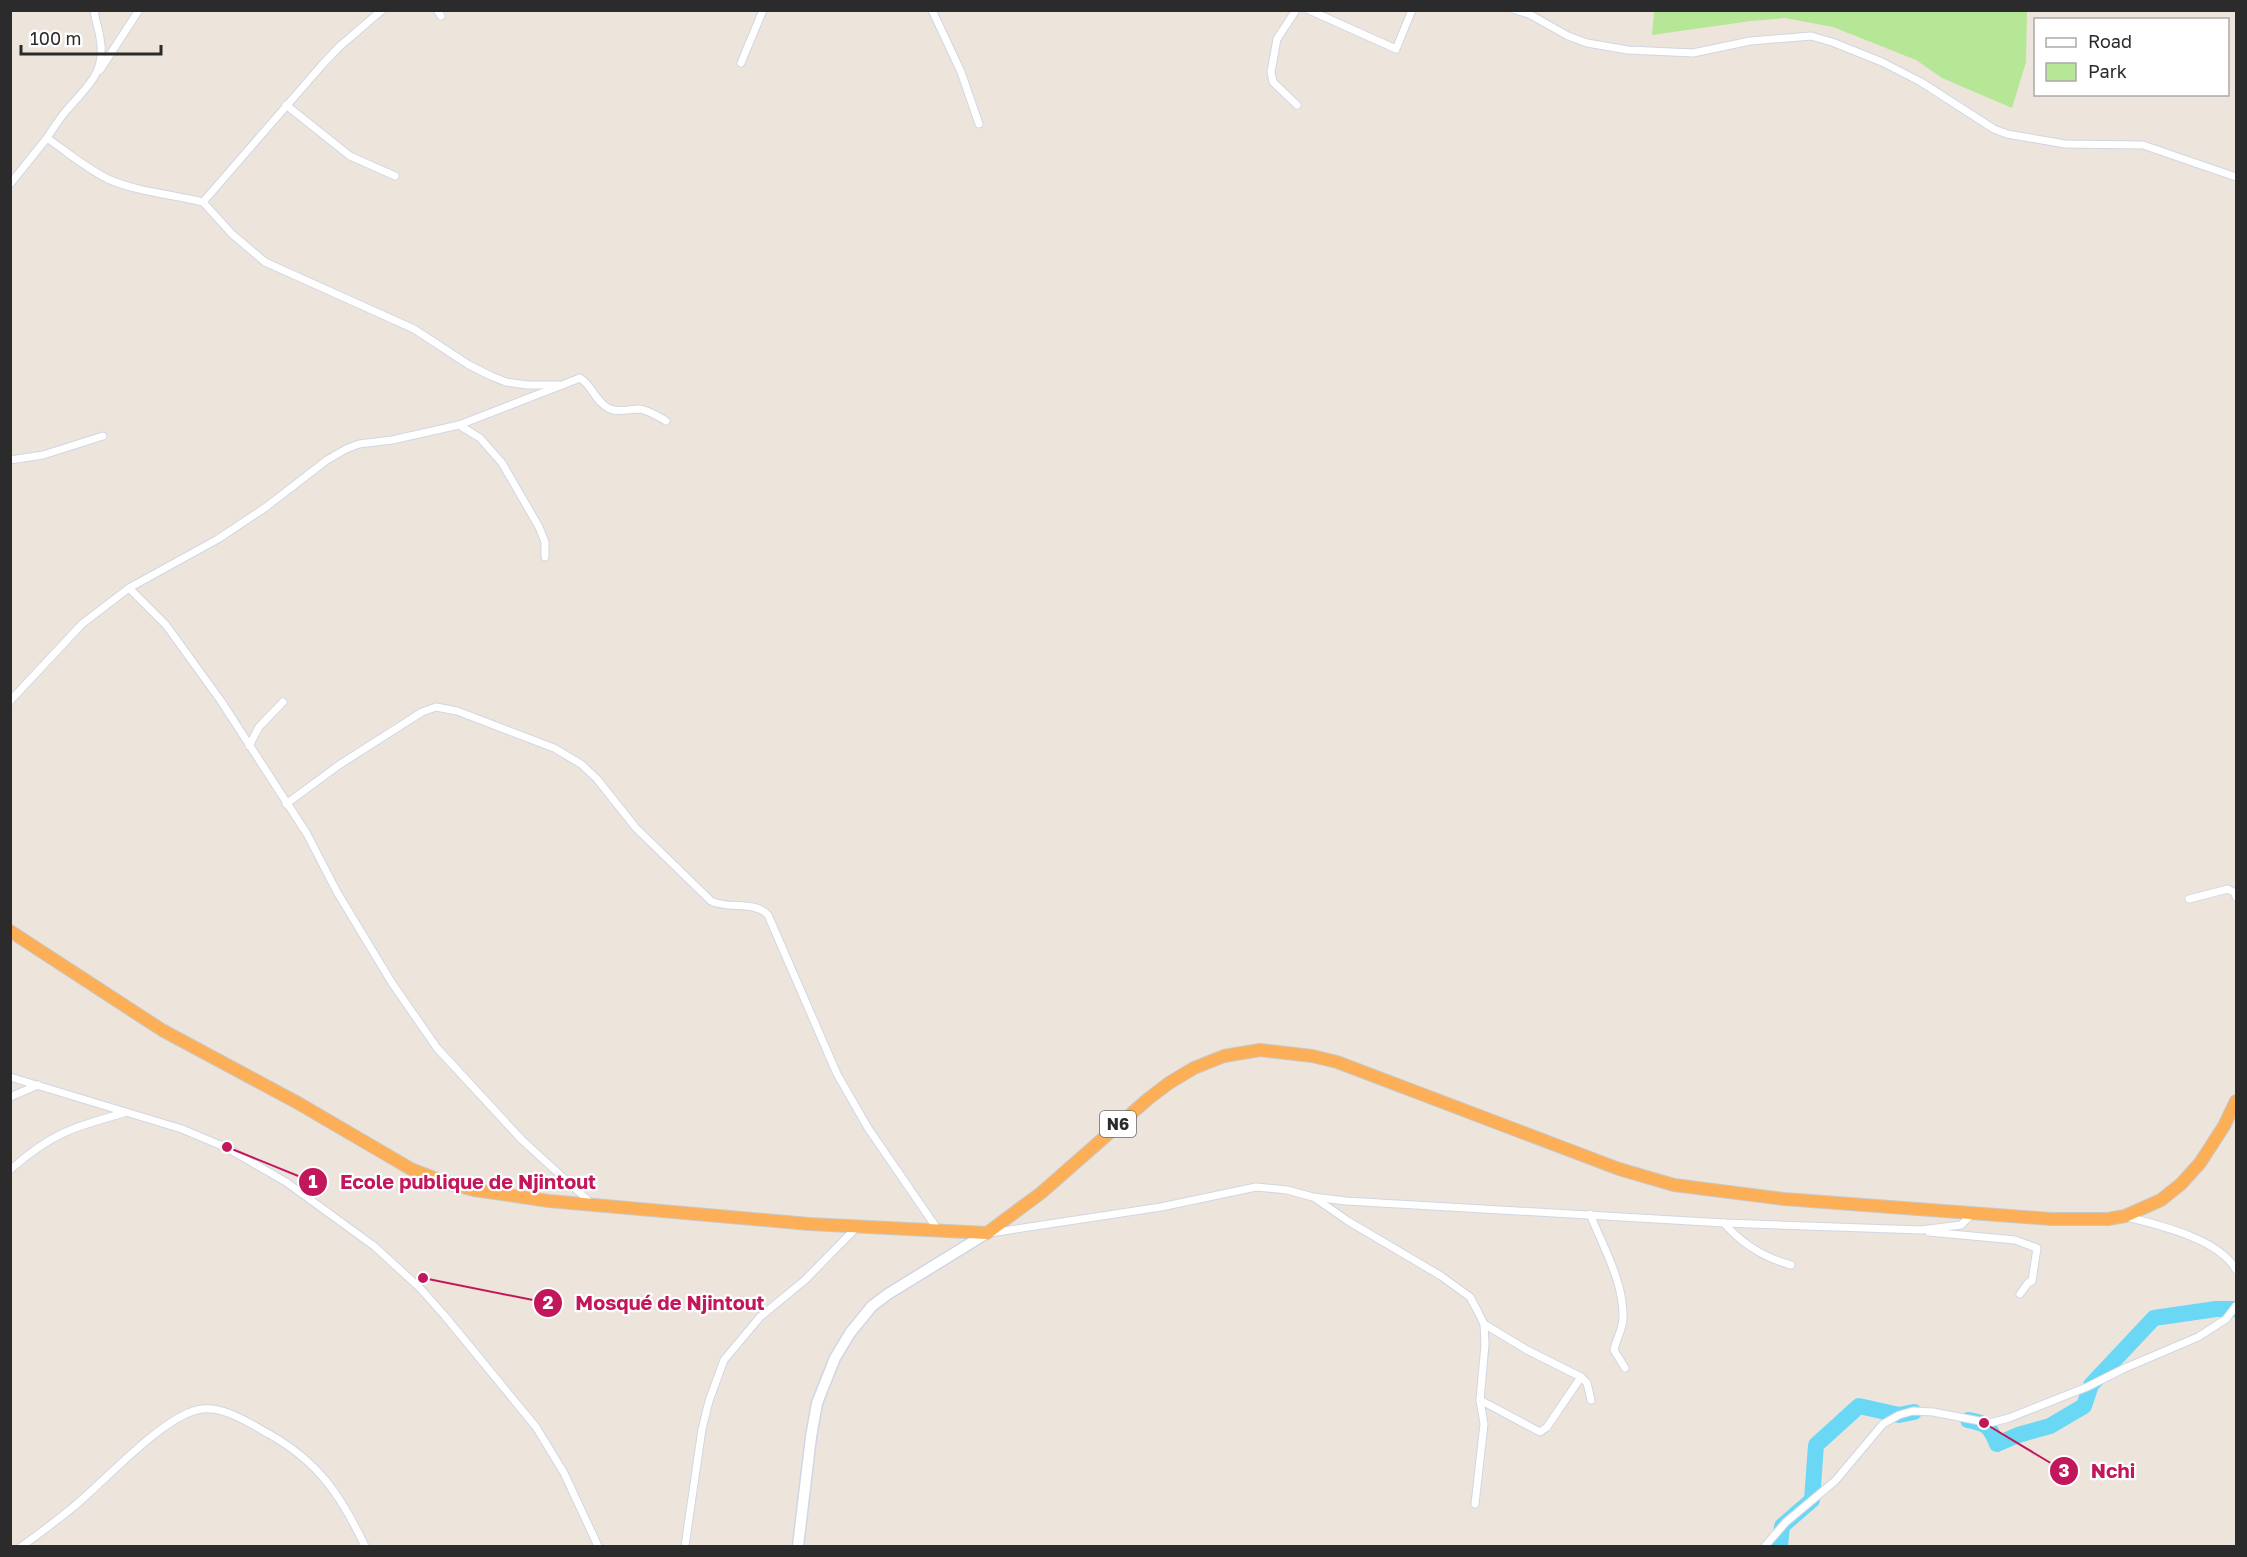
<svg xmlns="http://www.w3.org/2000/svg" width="2247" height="1557" font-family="'Golos Text',sans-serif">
	<rect width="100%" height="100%" fill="#ede5dc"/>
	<polygon fill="#b6e796" points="1654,11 2027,11 2026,62 2012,108 1942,78 1916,60 1833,27 1785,18 1751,21 1652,35"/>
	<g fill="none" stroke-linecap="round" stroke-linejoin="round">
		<g stroke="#6ad8f5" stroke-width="16">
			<path d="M 1968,1420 C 1986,1423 1990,1426 1997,1444 L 2018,1435 L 2050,1426 L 2084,1406 L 2091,1385 L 2154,1318 L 2216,1309 L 2236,1309"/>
			<polyline points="1780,1546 1782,1526 1812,1500 1816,1445 1859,1406 1899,1415 1914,1412"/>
		</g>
		<g stroke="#d1d6e4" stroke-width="9">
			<g id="minor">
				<polyline points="437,10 441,16"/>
				<polyline points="932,10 961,72 979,124"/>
				<polyline points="1296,10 1277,39 1271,72 1273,82 1297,105"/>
				<polyline points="1309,10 1396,49 1412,10"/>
				<polyline points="1515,10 1529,14 1568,36 1587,43 1628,50 1693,53 1750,41 1811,36 1832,42 1882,62 1921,82 1994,129 2007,134 2065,144 2143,145 2236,177"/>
				<polyline points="741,63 763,10"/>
				<polyline points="100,70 139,10"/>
				<polyline points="286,105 350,156 395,176"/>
				<path d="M 47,138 C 53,129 59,119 66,111 C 86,87 107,73 100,38 C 99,29 95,20 94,10"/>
				<path d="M 10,184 L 47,138 C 67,152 86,168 108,179 C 134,191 174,195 203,202 L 322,65 L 339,47 L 382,10"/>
				<polyline points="203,202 232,234 265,262 414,329 469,365 491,376 506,382 527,385 558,385"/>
				<polyline points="459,425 480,438 502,463 539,527 545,542 545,557"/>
				<polyline points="10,460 43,455 103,436"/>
				<path d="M 129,588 L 218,539 L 266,507 L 327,460 L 346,449 L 359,444 L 392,440 L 459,425 L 580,378 C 592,385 596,403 610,409 C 620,413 629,409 639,409 C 649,410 657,416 666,421"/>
				<polyline points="10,701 82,624 129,588 166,625 221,701 307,834 337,892 392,983 437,1048 522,1140 591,1203"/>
				<polyline points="249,746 259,727 283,702"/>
				<path d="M 286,804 L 339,765 L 422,712 L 436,707 L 457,711 L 554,748 L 581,764 L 597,779 L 636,828 L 711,901 C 728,910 755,900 768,915 L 837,1074 L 868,1128 L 938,1230"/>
				<polyline points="2189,899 2228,889 2235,893 2236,897"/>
				<polyline points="10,1077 182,1129 227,1148 286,1182 374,1246 420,1288 444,1315 536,1427 564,1473 598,1546"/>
				<polyline points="10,1097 38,1085"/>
				<path d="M 10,1170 C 50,1134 73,1127 124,1113"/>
				<polyline points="1315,1198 1348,1221 1441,1276 1470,1297 1477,1310 1484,1324 1485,1344 1480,1400 1484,1424 1475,1504"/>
				<path d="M 1590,1214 C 1603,1247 1624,1282 1623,1318 C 1623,1329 1616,1339 1614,1350 L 1625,1368"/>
				<path d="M 2127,1217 C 2159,1225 2220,1239 2236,1270"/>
				<path d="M 1724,1223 C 1742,1244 1765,1258 1791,1265"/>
				<polyline points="1929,1232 2015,1240 2037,1248 2032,1281 2028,1283 2020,1294"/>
				<polyline points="990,1233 1161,1207 1256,1187 1287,1190 1313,1197 1346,1201 1724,1223 1921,1230 1961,1225 1973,1213"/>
				<polyline points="1484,1324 1527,1350 1581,1377 1587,1383 1591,1400"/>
				<polyline points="1480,1400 1540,1432 1547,1427 1581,1377"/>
				<path d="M 22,1546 C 39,1534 56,1521 72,1508 C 104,1482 160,1419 197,1410 C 222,1404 249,1423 269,1434 C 319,1462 341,1496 365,1546"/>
				<polyline points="685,1546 702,1429 709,1401 724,1360 760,1317 805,1280 857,1227"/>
				<polyline points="1765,1546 1786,1522 1835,1481 1883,1424 1899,1415 1913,1411 1933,1412 1990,1423 2009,1418 2087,1387 2125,1368 2198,1337 2226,1319 2236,1306"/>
			</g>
		</g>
		<g stroke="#d1d6e4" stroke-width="13">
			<polyline id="secondary" points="798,1546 811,1437 817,1403 835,1358 850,1333 872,1306 888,1294 987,1233"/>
		</g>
		<g stroke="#c8c8c8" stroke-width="14">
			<polyline id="trunk" points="10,931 162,1030 298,1103 411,1169 450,1184 474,1190 549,1201 809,1224 987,1233 1041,1193 1148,1099 1169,1083 1194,1068 1224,1056 1260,1050 1312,1056 1337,1062 1619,1169 1674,1185 1784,1199 2051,1219 2108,1219 2125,1216 2161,1200 2181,1184 2200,1163 2224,1126 2236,1101"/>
		</g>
		<use href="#minor" stroke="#fff" stroke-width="7"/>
		<use href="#secondary" stroke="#fff" stroke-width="10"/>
		<use href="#trunk" stroke="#fcaf56" stroke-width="12"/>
	</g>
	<g text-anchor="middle" stroke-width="4.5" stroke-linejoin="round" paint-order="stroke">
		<rect fill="#fff" stroke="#6b6b6b" stroke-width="1.5" x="1100" y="1111" width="36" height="26" rx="4.5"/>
		<g font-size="16" font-weight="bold" fill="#2b2b2b">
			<text x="1118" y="1130">N6</text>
		</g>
	</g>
	<path fill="none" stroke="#c2185b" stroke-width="2" d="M227 1147L313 1182M423 1278L548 1303M1984 1423L2064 1471"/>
	<g fill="#c2185b" stroke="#fff" stroke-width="2">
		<circle cx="227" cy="1147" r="6"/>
		<circle cx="423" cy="1278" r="6"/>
		<circle cx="1984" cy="1423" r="6"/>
		<circle cx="313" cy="1182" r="15"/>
		<circle cx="548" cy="1303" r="15"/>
		<circle cx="2064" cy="1471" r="15"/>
	</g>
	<g font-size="18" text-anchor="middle" font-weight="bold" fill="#fff">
		<text x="313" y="1188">1</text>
		<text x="548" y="1309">2</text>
		<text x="2064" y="1477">3</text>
	</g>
	<g font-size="20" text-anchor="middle" font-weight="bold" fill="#c2185b" stroke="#fff" stroke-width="4.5" stroke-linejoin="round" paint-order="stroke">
		<text x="468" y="1189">Ecole publique de Njintout</text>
		<text x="670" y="1310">Mosqué de Njintout</text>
		<text x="2113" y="1478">Nchi</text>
	</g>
	<rect width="2247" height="1557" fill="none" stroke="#2b2b2b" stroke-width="24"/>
	<rect x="2034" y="18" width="195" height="78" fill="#ffffff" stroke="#aaaaaa" stroke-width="1.5"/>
	<rect x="2046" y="38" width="30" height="9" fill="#ffffff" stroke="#aaaaaa" stroke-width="1.5"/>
	<text x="2088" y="48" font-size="18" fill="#2b2b2b">Road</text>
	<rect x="2046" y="63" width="30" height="18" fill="#b6e796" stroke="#aaaaaa" stroke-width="1.5"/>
	<text x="2088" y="78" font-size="18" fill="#2b2b2b">Park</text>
	<path d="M21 45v9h140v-9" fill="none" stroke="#2b2b2b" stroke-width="3"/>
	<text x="30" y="45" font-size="18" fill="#2b2b2b" stroke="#ffffff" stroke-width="4.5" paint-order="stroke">100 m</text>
</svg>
